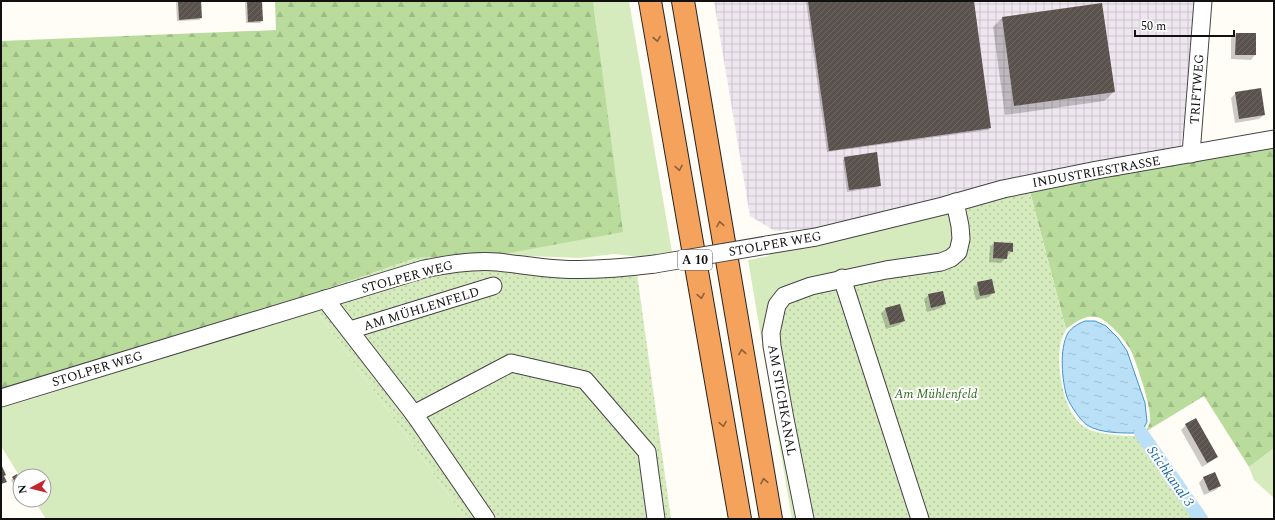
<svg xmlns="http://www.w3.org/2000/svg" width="1275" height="520" font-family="Spectral,serif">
	<defs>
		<pattern id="industrial-grid" width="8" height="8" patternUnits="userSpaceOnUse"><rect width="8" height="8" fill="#eee6ef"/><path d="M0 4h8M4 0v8" fill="none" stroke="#cbc4cc"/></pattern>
		<pattern id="forest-firs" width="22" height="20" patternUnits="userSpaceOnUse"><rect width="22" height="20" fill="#b9dc9c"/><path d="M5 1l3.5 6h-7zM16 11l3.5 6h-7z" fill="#9ebc85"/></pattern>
		<pattern id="garden-dots" width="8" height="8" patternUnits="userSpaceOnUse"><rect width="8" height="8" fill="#d5ebbd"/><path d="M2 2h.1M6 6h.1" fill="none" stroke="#b6c8a1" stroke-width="1.8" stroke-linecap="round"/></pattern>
		<pattern id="water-ripples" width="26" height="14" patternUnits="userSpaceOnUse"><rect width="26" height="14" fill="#b9e0f7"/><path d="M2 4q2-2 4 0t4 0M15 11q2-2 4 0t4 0" fill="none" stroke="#9ebfd3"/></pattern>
		<pattern id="building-hatch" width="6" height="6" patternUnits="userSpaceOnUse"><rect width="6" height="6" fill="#5a524d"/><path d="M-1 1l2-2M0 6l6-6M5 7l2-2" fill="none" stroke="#6d6662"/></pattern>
	</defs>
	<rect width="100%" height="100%" fill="#fffdf5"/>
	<polygon fill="url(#industrial-grid)" points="714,1 1195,1 1187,101 1181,148 820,228 775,231 750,216"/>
	<g fill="#d5ebbd">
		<polygon points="593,1 629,1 672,252 642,257 614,254 580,258 498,255 597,30"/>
		<polygon points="959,205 963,224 808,519 792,519 748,260 769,256 768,249"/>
		<polygon points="306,296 466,519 46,519 34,500 44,500 44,476 20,477 1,446 1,391 85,363"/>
		<polygon points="1274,448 1274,498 1254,480 1249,467"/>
	</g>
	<g fill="url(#forest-firs)">
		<polygon points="275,1 593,1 623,232 498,255 416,258 306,296 85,363 1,391 1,41 276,30"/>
		<path d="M 1274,146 L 1274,448 L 1249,467 L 1204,396 L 1145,432 C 1147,429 1150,424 1150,421 C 1152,409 1136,360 1130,349 C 1125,340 1108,320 1097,317 C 1086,314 1074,323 1066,329 L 1029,188 Z"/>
	</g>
	<g fill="url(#garden-dots)">
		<path d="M 1029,188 L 1066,329 C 1065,333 1062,337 1061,341 C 1056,365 1062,410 1083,426 C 1095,435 1122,436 1137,436 L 1196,519 L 808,519 L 775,346 L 785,298 L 952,261 L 959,205 Z"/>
		<polygon points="498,255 637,274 671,519 466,519 306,296 416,258"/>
	</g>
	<path fill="url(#water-ripples)" stroke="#3f96cf" d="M 1085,321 L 1095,321 L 1106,326 L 1118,338 L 1127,351 L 1145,403 L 1147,422 L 1141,433 C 1124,433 1101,434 1087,425 C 1080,420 1070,405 1067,397 C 1062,381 1059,349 1068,333 C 1072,327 1078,324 1085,321 Z"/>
	<g fill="#0003">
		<polygon points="176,1 200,1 201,18 199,20 177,21"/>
		<polygon points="245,1 261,1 262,21 260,23 246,23"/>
		<polygon points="806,1 973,1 990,128 988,130 827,152"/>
		<polygon points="1002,18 1114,92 1104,101 1005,115 993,27"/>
		<polygon points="1236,34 1255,34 1255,55 1251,60 1231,59 1231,38"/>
		<polygon points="1236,93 1264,115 1259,119 1235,123 1231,98"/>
		<polygon points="845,158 880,185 878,187 847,192 843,160"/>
		<polygon points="994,243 1012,251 1001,263 989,262 990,247"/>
		<polygon points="978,283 994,292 989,297 976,300 973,288"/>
		<polygon points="929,295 945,304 941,308 927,312 924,299"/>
		<polygon points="886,309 904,321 899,325 886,329 881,313"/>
		<polygon points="1196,419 1217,457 1212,461 1202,467 1181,430 1186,425"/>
		<polygon points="1215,473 1220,485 1216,490 1204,495 1199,483 1203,478"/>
		<polygon points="17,475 20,480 20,498 17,493 18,492 11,480"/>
	</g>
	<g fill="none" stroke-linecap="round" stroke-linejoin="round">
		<polyline stroke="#b9e0f7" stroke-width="14" points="1141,433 1201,519"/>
	</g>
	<g fill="url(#building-hatch)">
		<polygon points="178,1 201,1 202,18 179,20"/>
		<polygon points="247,1 262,1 263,21 248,22"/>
		<polygon points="808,1 974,1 991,128 829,151"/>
		<polygon points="1102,3 1115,92 1014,106 1002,17"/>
		<polygon points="1236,33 1256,33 1256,55 1235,55"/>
		<polygon points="1261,88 1265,115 1239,119 1235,92"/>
		<polygon points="877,152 881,186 849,190 844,157"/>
		<polygon points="994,242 1013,243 1013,252 1008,251 1007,259 993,258"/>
		<polygon points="992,279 995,293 980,296 977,282"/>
		<polygon points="943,291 946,304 931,308 928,294"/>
		<polygon points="900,304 905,321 890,325 885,308"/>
		<polygon points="1196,418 1218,457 1207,463 1185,424"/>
		<polygon points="1,464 6,475 4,476 7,482 1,484"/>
		<polygon points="1215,472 1221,486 1209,491 1203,477"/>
		<polygon points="17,474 20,478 20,494 18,491 20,490 12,477"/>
	</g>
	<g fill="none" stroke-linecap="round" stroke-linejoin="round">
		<g stroke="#444" stroke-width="19">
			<g id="minor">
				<polyline points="1191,154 1203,1"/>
				<polyline points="767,245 816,237 943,206 1003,189 1097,170 1274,139"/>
				<polyline points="842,278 920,519"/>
				<polyline points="325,299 414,414 486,519"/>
				<polyline points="350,330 493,286"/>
				<path d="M 1,398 L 424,269 C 448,264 472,260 497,262 C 518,264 539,268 560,269 C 593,271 623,268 655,264"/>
				<polyline points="414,414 511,363 585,380 647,452 656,519"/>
				<polyline points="805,519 785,419 772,346 771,333 777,305 784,296 811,286 886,270 941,262 951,258 958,252 961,239 960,226 955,202"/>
			</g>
		</g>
		<g stroke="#222" stroke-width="24">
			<g id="highway">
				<polyline points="650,1 740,519"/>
				<polyline points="683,1 771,519"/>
			</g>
		</g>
		<use href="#minor" stroke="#fff" stroke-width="17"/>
		<use href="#highway" stroke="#f5a25d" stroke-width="22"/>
		<g stroke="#444" stroke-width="19" stroke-linecap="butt">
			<polyline id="minor-bridge" points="655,264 767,245"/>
		</g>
		<use href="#minor-bridge" stroke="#fff" stroke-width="17"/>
	</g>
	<defs><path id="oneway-chevron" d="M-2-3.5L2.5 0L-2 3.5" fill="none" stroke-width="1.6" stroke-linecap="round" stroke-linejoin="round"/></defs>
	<g stroke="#8e613b">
		<use href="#oneway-chevron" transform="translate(657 39) rotate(80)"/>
		<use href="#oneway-chevron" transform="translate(679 168) rotate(80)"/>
		<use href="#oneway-chevron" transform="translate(720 224) rotate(-100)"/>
		<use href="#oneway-chevron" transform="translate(701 296) rotate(80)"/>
		<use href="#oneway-chevron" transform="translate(742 352) rotate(-100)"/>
		<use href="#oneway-chevron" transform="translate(723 424) rotate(80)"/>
		<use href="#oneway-chevron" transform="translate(764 481) rotate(-100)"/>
	</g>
	<g text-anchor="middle" stroke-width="4" stroke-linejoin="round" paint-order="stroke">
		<rect fill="#fff" stroke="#585858" stroke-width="1" x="678" y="250" width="34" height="20" rx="3"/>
		<g font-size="12" font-weight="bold" fill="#111">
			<text x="695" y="264">A 10</text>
		</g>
		<g font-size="13" fill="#111" stroke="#fff">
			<text transform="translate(1196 89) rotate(-86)" y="5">TRIFTWEG</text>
			<text transform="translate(1096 171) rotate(-10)" y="5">INDUSTRIESTRASSE</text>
			<text transform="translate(775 243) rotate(-10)" y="5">STOLPER WEG</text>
			<text transform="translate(407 276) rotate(-15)" y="5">STOLPER WEG</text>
			<text transform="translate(421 308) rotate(-17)" y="5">AM MÜHLENFELD</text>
			<text transform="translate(97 368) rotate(-17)" y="5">STOLPER WEG</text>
			<text transform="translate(783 400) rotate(80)" y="5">AM STICHKANAL</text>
		</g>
		<g font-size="13" font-style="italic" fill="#2f6b1f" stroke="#fff">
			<text x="936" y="398">Am Mühlenfeld</text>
		</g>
		<g font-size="14" font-style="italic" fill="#1768a6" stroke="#fff">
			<text transform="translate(1171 476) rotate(55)" y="5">Stichkanal 3</text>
		</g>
	</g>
	<rect width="1275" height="520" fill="none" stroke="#111111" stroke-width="4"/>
	<g transform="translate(32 488) rotate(263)"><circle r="19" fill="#ffffff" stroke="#a0a0a0"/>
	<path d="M0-3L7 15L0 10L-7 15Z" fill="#c4262e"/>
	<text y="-6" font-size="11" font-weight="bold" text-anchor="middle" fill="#111111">N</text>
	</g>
	<path d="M1135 30v6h99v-6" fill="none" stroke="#111111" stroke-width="2"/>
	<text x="1141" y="30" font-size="12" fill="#111111" stroke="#ffffff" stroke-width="3" paint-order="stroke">50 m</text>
</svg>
